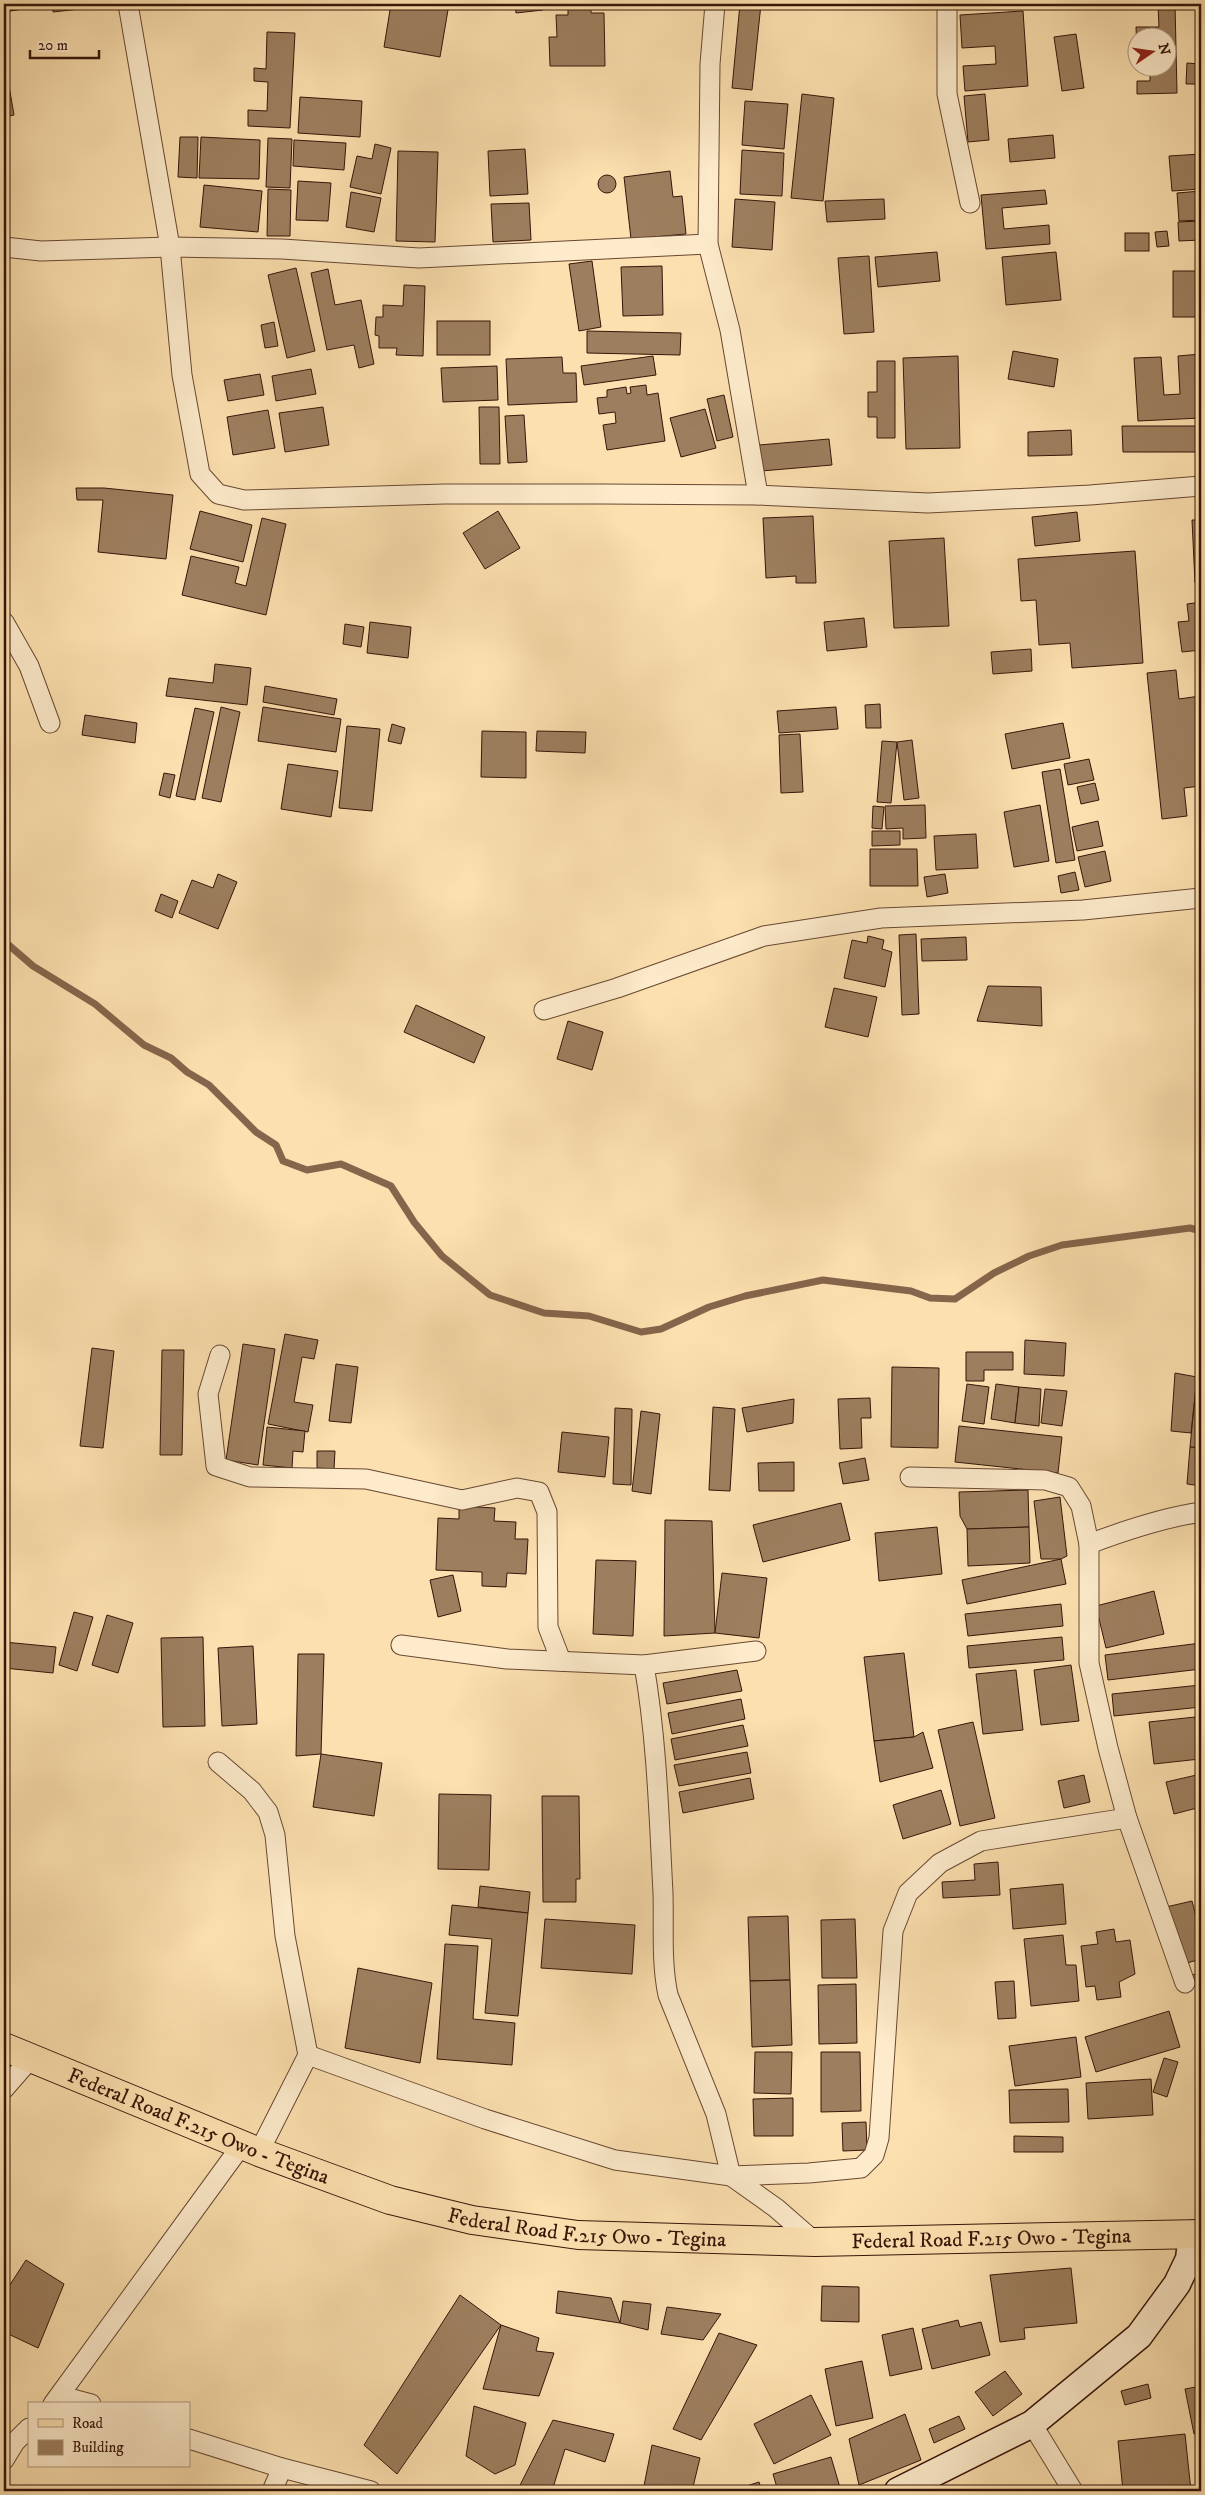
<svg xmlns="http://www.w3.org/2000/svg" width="1205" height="2495" font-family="'IM FELL DW Pica',serif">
	<rect width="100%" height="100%" fill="#fce0af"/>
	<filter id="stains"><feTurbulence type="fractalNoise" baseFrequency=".004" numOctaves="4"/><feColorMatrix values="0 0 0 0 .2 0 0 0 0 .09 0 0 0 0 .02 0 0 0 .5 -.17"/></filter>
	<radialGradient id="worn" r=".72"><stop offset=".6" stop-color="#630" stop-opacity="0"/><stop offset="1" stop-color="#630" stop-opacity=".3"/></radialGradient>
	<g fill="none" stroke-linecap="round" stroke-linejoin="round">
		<polyline stroke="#85654b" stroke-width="7" points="4,941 33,966 95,1004 144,1045 171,1058 187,1072 209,1085 256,1132 276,1145 283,1161 307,1170 341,1164 391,1186 414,1222 442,1256 490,1295 544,1313 589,1316 641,1332 661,1329 709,1307 745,1296 823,1280 911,1291 930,1298 955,1299 994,1273 1029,1256 1062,1245 1190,1228 1201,1231"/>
	</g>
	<g fill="#9d7f5f" stroke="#361509">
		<polygon points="4,4 36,4 36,7 4,12"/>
		<polygon points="52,4 97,4 97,7 53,12"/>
		<polygon points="391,4 414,4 448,10 440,57 384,47"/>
		<polygon points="515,4 542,4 543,10 516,13"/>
		<polygon points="568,4 591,4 591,13 604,13 605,66 550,66 549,37 557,37 556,15 568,15"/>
		<polygon points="740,4 761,4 752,90 732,88"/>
		<polygon points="1135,4 1175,4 1177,93 1137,94 1137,81 1150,81 1150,68 1168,68 1168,38 1138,38 1137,53 1136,27 1159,27 1158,5"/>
		<polygon points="1023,11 1028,86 965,91 963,66 996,64 995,46 962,48 960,15"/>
		<polygon points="267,32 295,33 290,128 248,126 248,110 267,111 268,82 254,81 254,68 266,69"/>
		<polygon points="1076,34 1084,88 1062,91 1054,37"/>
		<polygon points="4,57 14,115 4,117"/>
		<polygon points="1187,63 1201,64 1201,84 1186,84"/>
		<polygon points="802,94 834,98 823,201 791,198"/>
		<polygon points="985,94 989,140 968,142 964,96"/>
		<polygon points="300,97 362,101 360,137 298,133"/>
		<polygon points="745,101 788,104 784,149 742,145"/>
		<polygon points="1053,135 1055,158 1010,162 1008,139"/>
		<polygon points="180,137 198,137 197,178 178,177"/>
		<polygon points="201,137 260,140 259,179 199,178"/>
		<polygon points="268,138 292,139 290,188 266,187"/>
		<polygon points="294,140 346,143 344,170 293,166"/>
		<polygon points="375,144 391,148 381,194 350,187 357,156 372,159"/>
		<polygon points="525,149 528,194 490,196 488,151"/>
		<polygon points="742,150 784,153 782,196 740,194"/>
		<polygon points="398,151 438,152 435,242 396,241"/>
		<polygon points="1201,154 1201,189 1172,191 1169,156"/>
		<polygon points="670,171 673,197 682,196 686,234 631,239 624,177"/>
		<circle cx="607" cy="184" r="9"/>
		<polygon points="298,181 331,183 328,221 296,220"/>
		<polygon points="204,185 262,191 258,232 200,227"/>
		<polygon points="268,189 291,190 290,236 267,236"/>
		<polygon points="1045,190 1047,204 1002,208 1004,229 1049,225 1050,244 986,249 981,195"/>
		<polygon points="1201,191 1201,220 1179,221 1177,193"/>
		<polygon points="351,192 381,198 374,232 346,227"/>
		<polygon points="735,199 775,202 772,250 732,247"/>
		<polygon points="884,199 885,219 827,222 825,201"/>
		<polygon points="529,203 531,240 493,242 491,204"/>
		<polygon points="1201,221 1201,240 1179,241 1178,222"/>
		<polygon points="1167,231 1169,246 1157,247 1155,232"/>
		<rect x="1125" y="233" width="24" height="18"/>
		<polygon points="937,252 940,281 878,287 875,257"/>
		<polygon points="1056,252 1061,300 1006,305 1002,257"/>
		<polygon points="869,256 874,332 844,334 838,258"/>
		<polygon points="592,261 601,327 579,331 569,264"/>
		<polygon points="662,266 663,315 623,316 621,267"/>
		<polygon points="296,268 315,351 287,358 268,275"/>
		<polygon points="328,269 335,305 361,300 374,364 359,368 354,345 327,350 311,273"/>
		<rect x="1173" y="271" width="28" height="46"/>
		<polygon points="404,285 425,286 423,356 396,355 397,348 379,348 379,336 375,335 376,317 383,317 383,305 403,306"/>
		<rect x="437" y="321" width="53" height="34"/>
		<polygon points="274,322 278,346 265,348 261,325"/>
		<polygon points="587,331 681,333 680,355 587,353"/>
		<polygon points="1013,351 1058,359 1054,387 1008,379"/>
		<polygon points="1201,354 1201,418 1138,421 1134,358 1161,357 1164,395 1180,394 1178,356"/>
		<polygon points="653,356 656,375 584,385 581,366"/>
		<polygon points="958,356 960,448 906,449 903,358"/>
		<polygon points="562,357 563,373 576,373 577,402 508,405 506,359"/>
		<polygon points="877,361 895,361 895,438 877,438 877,417 868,417 868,392 877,392"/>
		<polygon points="497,366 498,400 443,402 441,368"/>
		<polygon points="311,369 316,394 276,401 272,376"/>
		<polygon points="260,374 264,395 228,401 224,380"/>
		<polygon points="646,385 647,395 658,393 665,441 607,450 603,425 616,423 615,412 599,414 597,398 607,397 607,390 626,387 627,394 631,393 630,387"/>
		<polygon points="724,395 733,437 717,441 707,399"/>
		<polygon points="323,407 329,445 285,452 279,413"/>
		<polygon points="479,407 499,407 500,464 480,464"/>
		<polygon points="705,409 716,448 681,457 670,418"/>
		<polygon points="268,410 275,448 233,455 227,417"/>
		<polygon points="524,415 527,462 508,463 505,416"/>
		<polygon points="1122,426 1201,426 1201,452 1123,452"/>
		<polygon points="1071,430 1072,455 1028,456 1028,432"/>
		<polygon points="829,439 832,465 761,471 759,445"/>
		<polygon points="76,488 104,488 173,495 166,559 98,552 103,500 77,500"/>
		<polygon points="200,511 252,525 243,562 190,549"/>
		<polygon points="498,511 520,548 485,569 463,533"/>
		<polygon points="1077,512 1080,541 1035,546 1032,517"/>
		<polygon points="813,516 816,583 796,583 796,576 766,578 763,518"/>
		<polygon points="262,518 286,524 266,615 182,595 191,556 239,567 235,583 246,586"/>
		<polygon points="1192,520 1201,520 1201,583 1195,583"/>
		<polygon points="944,538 949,626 894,628 889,541"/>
		<polygon points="1135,551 1143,663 1072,668 1070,643 1039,645 1036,600 1021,601 1018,559"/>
		<polygon points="1201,602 1201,650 1182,652 1178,622 1189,621 1187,604"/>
		<polygon points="864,618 867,647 827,651 824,622"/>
		<polygon points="370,622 411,627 408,658 367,653"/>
		<polygon points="345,624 364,627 361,647 343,644"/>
		<polygon points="1031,649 1032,671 993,674 991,652"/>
		<polygon points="215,664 251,668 247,705 166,696 169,678 213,683"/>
		<polygon points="1197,669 1201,669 1201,786 1184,788 1187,816 1162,819 1147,673 1176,670 1179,699 1200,696"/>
		<polygon points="265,686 337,699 334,715 263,702"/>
		<polygon points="880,704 881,728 866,728 865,705"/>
		<polygon points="221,707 240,712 221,802 202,798"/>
		<polygon points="263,707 341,719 336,752 258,741"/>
		<polygon points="836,707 838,729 779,733 777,711"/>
		<polygon points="195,708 214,712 195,800 176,796"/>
		<polygon points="85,715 137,723 135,743 82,735"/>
		<polygon points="1063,723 1070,758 1012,769 1005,734"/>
		<polygon points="392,724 405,728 401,744 388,741"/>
		<polygon points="347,726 380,729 372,811 339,808"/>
		<polygon points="482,731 526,732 526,778 481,777"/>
		<polygon points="537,731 586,732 585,753 536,751"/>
		<polygon points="800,734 803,792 781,793 779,735"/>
		<polygon points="912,740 919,798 904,800 897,742"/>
		<polygon points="882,741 897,742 891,803 877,802"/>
		<polygon points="1089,759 1094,780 1068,785 1064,764"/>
		<polygon points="288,764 338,771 331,817 281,809"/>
		<polygon points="1060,769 1075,860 1056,863 1042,772"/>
		<polygon points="164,773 175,775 170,798 159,795"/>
		<polygon points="1095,783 1099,800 1081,804 1077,787"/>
		<polygon points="925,805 926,838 903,839 903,828 886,829 885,806"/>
		<polygon points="1040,805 1049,861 1014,867 1004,812"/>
		<polygon points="873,806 884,807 882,829 872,828"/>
		<polygon points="1098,821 1103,846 1077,851 1072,827"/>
		<polygon points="872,831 900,831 900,845 872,846"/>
		<polygon points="976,834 978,868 936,870 934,836"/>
		<polygon points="870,849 917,849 918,886 870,886"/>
		<polygon points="1105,851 1111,881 1085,887 1078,857"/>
		<polygon points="1075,872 1079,890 1061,893 1058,876"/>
		<polygon points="218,874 237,882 218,929 179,913 192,880 213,888"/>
		<polygon points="945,874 948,893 927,897 924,877"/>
		<polygon points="161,894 178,901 172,918 155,911"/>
		<polygon points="916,934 919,1014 902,1015 899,935"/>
		<polygon points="868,936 884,940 882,949 892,952 885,987 844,978 852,940 867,943"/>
		<polygon points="966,937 967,960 922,961 921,939"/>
		<polygon points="988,986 1041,987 1042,1026 977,1021"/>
		<polygon points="834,988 877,997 868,1037 825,1027"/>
		<polygon points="416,1005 485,1037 474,1063 404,1032"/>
		<polygon points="568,1021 603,1032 592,1070 557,1059"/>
		<polygon points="285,1334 318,1340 314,1359 302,1357 294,1402 313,1405 308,1432 268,1424"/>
		<polygon points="1025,1340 1066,1343 1064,1376 1024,1374"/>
		<polygon points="243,1344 275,1349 258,1465 226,1460"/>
		<polygon points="92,1348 114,1351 103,1448 80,1446"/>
		<polygon points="162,1350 184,1350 182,1455 160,1455"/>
		<polygon points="966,1352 1013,1352 1013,1370 984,1370 984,1381 966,1381"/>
		<polygon points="336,1364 358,1367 351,1423 329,1421"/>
		<polygon points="892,1367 939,1368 938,1448 891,1447"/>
		<polygon points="1175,1373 1197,1377 1191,1433 1171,1431"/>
		<polygon points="1197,1377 1201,1378 1201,1448 1190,1447"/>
		<polygon points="967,1384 989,1387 984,1424 962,1421"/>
		<polygon points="996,1384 1019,1387 1015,1423 991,1419"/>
		<polygon points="1019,1387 1041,1389 1039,1426 1015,1423"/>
		<polygon points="1045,1389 1067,1391 1062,1426 1041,1423"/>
		<polygon points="870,1398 871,1418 861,1418 862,1448 840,1449 838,1399"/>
		<polygon points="794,1399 793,1423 747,1432 742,1408"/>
		<polygon points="713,1407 735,1409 730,1491 709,1490"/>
		<polygon points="615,1408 632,1409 631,1485 613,1484"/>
		<polygon points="641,1411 660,1414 651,1494 632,1491"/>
		<polygon points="959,1426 1062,1437 1058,1473 955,1462"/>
		<polygon points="267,1427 305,1431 303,1452 293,1451 292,1468 263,1465"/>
		<polygon points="562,1432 609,1437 605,1477 558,1472"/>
		<polygon points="1190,1447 1201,1448 1201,1486 1187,1484"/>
		<polygon points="317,1451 335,1451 334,1469 317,1468"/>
		<polygon points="865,1458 869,1480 843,1484 839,1463"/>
		<polygon points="794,1462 794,1491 759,1491 758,1463"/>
		<polygon points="1028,1490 1029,1527 967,1529 960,1516 959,1492"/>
		<polygon points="1060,1497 1067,1556 1061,1559 1041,1559 1034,1501"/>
		<polygon points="841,1503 850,1540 763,1562 753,1525"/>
		<polygon points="459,1506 495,1508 494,1521 516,1522 515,1539 528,1539 526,1574 507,1573 506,1587 482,1586 482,1572 436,1570 438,1518 459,1519"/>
		<polygon points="665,1520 712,1521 715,1633 664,1636"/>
		<polygon points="937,1527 942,1574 879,1581 875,1533"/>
		<polygon points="1029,1527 1030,1563 968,1566 967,1529"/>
		<polygon points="1061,1559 1066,1584 967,1604 962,1580"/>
		<polygon points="596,1560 636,1561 633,1636 593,1634"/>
		<polygon points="722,1573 767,1578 759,1638 715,1633"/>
		<polygon points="453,1575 461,1611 438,1617 430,1580"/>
		<polygon points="1154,1591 1164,1634 1106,1648 1096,1606"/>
		<polygon points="1061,1604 1063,1626 968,1636 965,1614"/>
		<polygon points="74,1612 93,1617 77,1671 59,1665"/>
		<polygon points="107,1615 133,1623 118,1673 92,1665"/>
		<polygon points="203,1637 205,1726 163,1727 161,1638"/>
		<polygon points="1062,1637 1064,1660 969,1668 967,1646"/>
		<polygon points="4,1642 56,1647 53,1673 4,1668"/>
		<polygon points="1201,1643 1201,1669 1108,1680 1105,1655"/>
		<polygon points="253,1646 257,1724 222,1726 218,1648"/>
		<polygon points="904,1653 914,1737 874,1741 864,1657"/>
		<polygon points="298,1654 324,1654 321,1754 296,1756"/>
		<polygon points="1071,1665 1079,1721 1041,1725 1034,1670"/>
		<polygon points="737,1670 742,1691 667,1704 663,1683"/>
		<polygon points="1016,1670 1023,1730 983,1734 976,1674"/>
		<polygon points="1201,1685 1201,1707 1114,1716 1112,1694"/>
		<polygon points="741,1699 745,1719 672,1734 668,1713"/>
		<polygon points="1195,1717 1200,1759 1154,1764 1149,1722"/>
		<polygon points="973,1722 995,1818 960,1826 938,1730"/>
		<polygon points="743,1725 748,1746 675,1760 671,1739"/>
		<polygon points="923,1732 933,1768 880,1782 874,1741 914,1737"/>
		<polygon points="747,1752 751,1773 679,1786 674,1765"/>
		<polygon points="321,1754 382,1763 374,1816 313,1807"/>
		<polygon points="1201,1774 1201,1807 1174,1814 1166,1782"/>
		<polygon points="1084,1775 1090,1802 1064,1808 1058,1781"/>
		<polygon points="750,1778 754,1799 683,1813 679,1792"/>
		<polygon points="941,1790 951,1824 903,1839 893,1805"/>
		<polygon points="439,1794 491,1795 489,1870 438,1869"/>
		<polygon points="542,1796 579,1796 580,1879 576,1879 576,1902 543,1902"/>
		<polygon points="998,1862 1000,1895 943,1898 942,1882 975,1880 974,1864"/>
		<polygon points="1063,1884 1066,1924 1013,1929 1010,1889"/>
		<polygon points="480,1886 530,1892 528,1913 478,1907"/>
		<polygon points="1192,1901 1201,1936 1201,1959 1180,1965 1166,1907"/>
		<polygon points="452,1905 528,1913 518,2016 485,2013 492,1939 449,1935"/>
		<polygon points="788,1916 790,1980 750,1981 748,1917"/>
		<polygon points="545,1919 635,1925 632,1974 541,1968"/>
		<polygon points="855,1919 857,1978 822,1978 821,1920"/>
		<polygon points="1114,1929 1116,1942 1130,1940 1135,1974 1119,1982 1121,1997 1097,2000 1095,1986 1086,1987 1081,1946 1098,1944 1096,1932"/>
		<polygon points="1063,1935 1066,1965 1076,1965 1079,2001 1031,2006 1024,1939"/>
		<polygon points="445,1944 478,1946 473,2019 515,2023 512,2065 437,2059"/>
		<polygon points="358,1968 432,1983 420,2063 345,2048"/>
		<polygon points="1201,1973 1201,1996 1198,1997 1192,1975"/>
		<polygon points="790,1980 792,2045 752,2047 750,1981"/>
		<polygon points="1014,1981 1016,2018 998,2019 995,1982"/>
		<polygon points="856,1984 857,2043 819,2044 818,1985"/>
		<polygon points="1169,2011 1180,2047 1096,2072 1085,2037"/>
		<polygon points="1076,2037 1081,2077 1015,2086 1009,2046"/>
		<polygon points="755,2052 792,2052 791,2094 754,2093"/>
		<polygon points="821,2052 860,2052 861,2111 821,2112"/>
		<polygon points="1164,2058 1178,2062 1167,2097 1153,2092"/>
		<polygon points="1151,2079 1153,2115 1088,2119 1086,2083"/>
		<polygon points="1068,2089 1069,2122 1010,2123 1009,2090"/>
		<polygon points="793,2098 793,2136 754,2136 753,2099"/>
		<polygon points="866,2122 867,2150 843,2151 842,2123"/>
		<polygon points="1201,2130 1201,2157 1199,2156"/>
		<polygon points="1014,2136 1063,2137 1063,2152 1014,2152"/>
		<polygon points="26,2260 64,2284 38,2348 4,2332 4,2294"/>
		<polygon points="1071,2268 1077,2323 1024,2328 1025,2339 1000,2342 990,2275"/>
		<polygon points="822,2286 859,2287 859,2322 821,2321"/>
		<polygon points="558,2291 611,2298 620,2323 556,2313"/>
		<polygon points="460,2295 501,2325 397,2474 364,2445"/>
		<polygon points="623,2301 651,2304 648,2330 620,2323"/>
		<polygon points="667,2307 721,2314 703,2340 661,2334"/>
		<polygon points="958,2320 960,2327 981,2322 990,2355 932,2369 922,2329"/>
		<polygon points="501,2325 539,2338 536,2351 554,2353 539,2396 483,2389"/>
		<polygon points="913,2328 922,2369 890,2376 882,2335"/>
		<polygon points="719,2333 757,2345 701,2440 673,2429"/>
		<polygon points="862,2361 873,2418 836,2426 825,2369"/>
		<polygon points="1005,2371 1022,2394 993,2416 975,2392"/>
		<polygon points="1148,2384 1151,2398 1125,2405 1121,2391"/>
		<polygon points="1201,2386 1201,2433 1194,2434 1185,2389"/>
		<polygon points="811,2395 831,2435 774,2464 754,2424"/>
		<polygon points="474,2406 526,2423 515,2465 495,2474 466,2456"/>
		<polygon points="905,2414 921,2460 859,2485 849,2439"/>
		<polygon points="959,2416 965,2429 934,2443 929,2429"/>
		<polygon points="553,2420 614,2434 605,2462 565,2449 552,2491 517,2491"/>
		<polygon points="1185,2434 1191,2491 1123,2491 1118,2441"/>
		<polygon points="652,2445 700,2458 692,2491 643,2491"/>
		<polygon points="831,2457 841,2491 778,2491 773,2474"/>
		<polygon points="759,2482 762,2491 731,2491"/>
	</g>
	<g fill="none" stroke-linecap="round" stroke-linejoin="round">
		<g stroke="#684832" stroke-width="21">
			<g id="minor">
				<polyline points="128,4 170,247 182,375 200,474 218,494 244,500 444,494 603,494 758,495 928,503 1090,495 1201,486"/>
				<polyline points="715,4 710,64 708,244 730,330 758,495"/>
				<polyline points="947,4 947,94 970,203"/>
				<polyline points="4,247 41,251 170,247 282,249 419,258 708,244"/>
				<polyline points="4,622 29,666 50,723"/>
				<polyline points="544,1010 617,988 764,936 881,918 1083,910 1201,898"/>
				<polyline points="220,1355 208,1394 216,1466 250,1477 366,1479 462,1500 517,1488 539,1492 547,1512 548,1627 561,1661"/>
				<polyline points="910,1477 1045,1480 1069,1487 1081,1506 1089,1544 1089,1663 1108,1748 1127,1818 1185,1983"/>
				<path d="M 1089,1544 C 1126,1530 1162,1518 1201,1512"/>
				<polyline points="401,1645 507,1659 644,1665 756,1651"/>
				<path d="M 644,1665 C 657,1740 659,1817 663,1893 C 664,1927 661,1962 668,1995 L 716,2114 L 731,2176 L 776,2208 L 815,2242"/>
				<polyline points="218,1762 252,1791 268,1812 275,1835 285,1936 308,2055"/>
				<polyline points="4,2089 31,2058"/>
				<polyline points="259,2152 308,2055 485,2119 615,2160 731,2176 809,2173 861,2168 874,2155 879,2138 893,1931 908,1893 940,1863 981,1841 1127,1818"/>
				<polyline points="61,2396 91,2404"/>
				<polyline points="53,2404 241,2146"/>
				<polyline points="1032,2424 1073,2491"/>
				<polyline points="189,2439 282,2468 272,2491"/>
				<polyline points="4,2460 15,2442 29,2428"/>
				<polyline points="282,2468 371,2491"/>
			</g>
		</g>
		<g stroke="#361509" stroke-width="29">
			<polyline id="secondary" points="898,2491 1032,2424 1139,2336 1177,2284 1189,2259 1192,2234"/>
		</g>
		<g stroke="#361509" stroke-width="30">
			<g id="primary">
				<path id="s1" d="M 4,2047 L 259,2152 L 390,2200 L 472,2220 L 578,2235 L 815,2242 L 1201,2234"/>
			</g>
		</g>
		<use href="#minor" stroke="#fdebcb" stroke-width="19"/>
		<use href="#secondary" stroke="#fdebcb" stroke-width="26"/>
		<use href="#primary" stroke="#fce0af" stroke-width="28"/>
	</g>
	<g text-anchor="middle" stroke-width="4" stroke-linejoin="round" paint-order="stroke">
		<g font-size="21" fill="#361509" stroke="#fdebcb">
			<text dy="7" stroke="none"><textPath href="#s1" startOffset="210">Federal Road F.215 Owo - Tegina</textPath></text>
			<text dy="7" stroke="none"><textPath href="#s1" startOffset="615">Federal Road F.215 Owo - Tegina</textPath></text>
			<text dy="7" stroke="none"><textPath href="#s1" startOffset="1020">Federal Road F.215 Owo - Tegina</textPath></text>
		</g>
	</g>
	<rect width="1205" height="2495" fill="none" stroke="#fce0af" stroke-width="20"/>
	<rect x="5" y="5" width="1195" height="2485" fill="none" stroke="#361509" stroke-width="2.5"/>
	<rect x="10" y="10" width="1185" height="2475" fill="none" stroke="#361509"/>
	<rect x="28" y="2402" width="162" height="65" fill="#fdebcb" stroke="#ad957d"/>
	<rect x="38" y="2419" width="25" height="8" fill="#fce0af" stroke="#ad957d"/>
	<text x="72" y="2428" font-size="15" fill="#361509">Road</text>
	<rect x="38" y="2440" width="25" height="15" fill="#9d7f5f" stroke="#ad957d"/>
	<text x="72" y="2452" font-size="15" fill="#361509">Building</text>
	<g transform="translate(1152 52) rotate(77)"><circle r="24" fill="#fdebcb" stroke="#ad957d"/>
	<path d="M0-4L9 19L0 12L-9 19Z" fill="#8f2418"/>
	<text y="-8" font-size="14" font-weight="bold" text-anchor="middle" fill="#361509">N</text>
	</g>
	<path d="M30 50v8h69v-8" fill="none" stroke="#361509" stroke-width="2.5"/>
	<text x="38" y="50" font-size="15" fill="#361509" stroke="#fdebcb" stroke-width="4" paint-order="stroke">20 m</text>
	<rect width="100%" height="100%" filter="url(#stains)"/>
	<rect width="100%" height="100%" fill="url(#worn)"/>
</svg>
